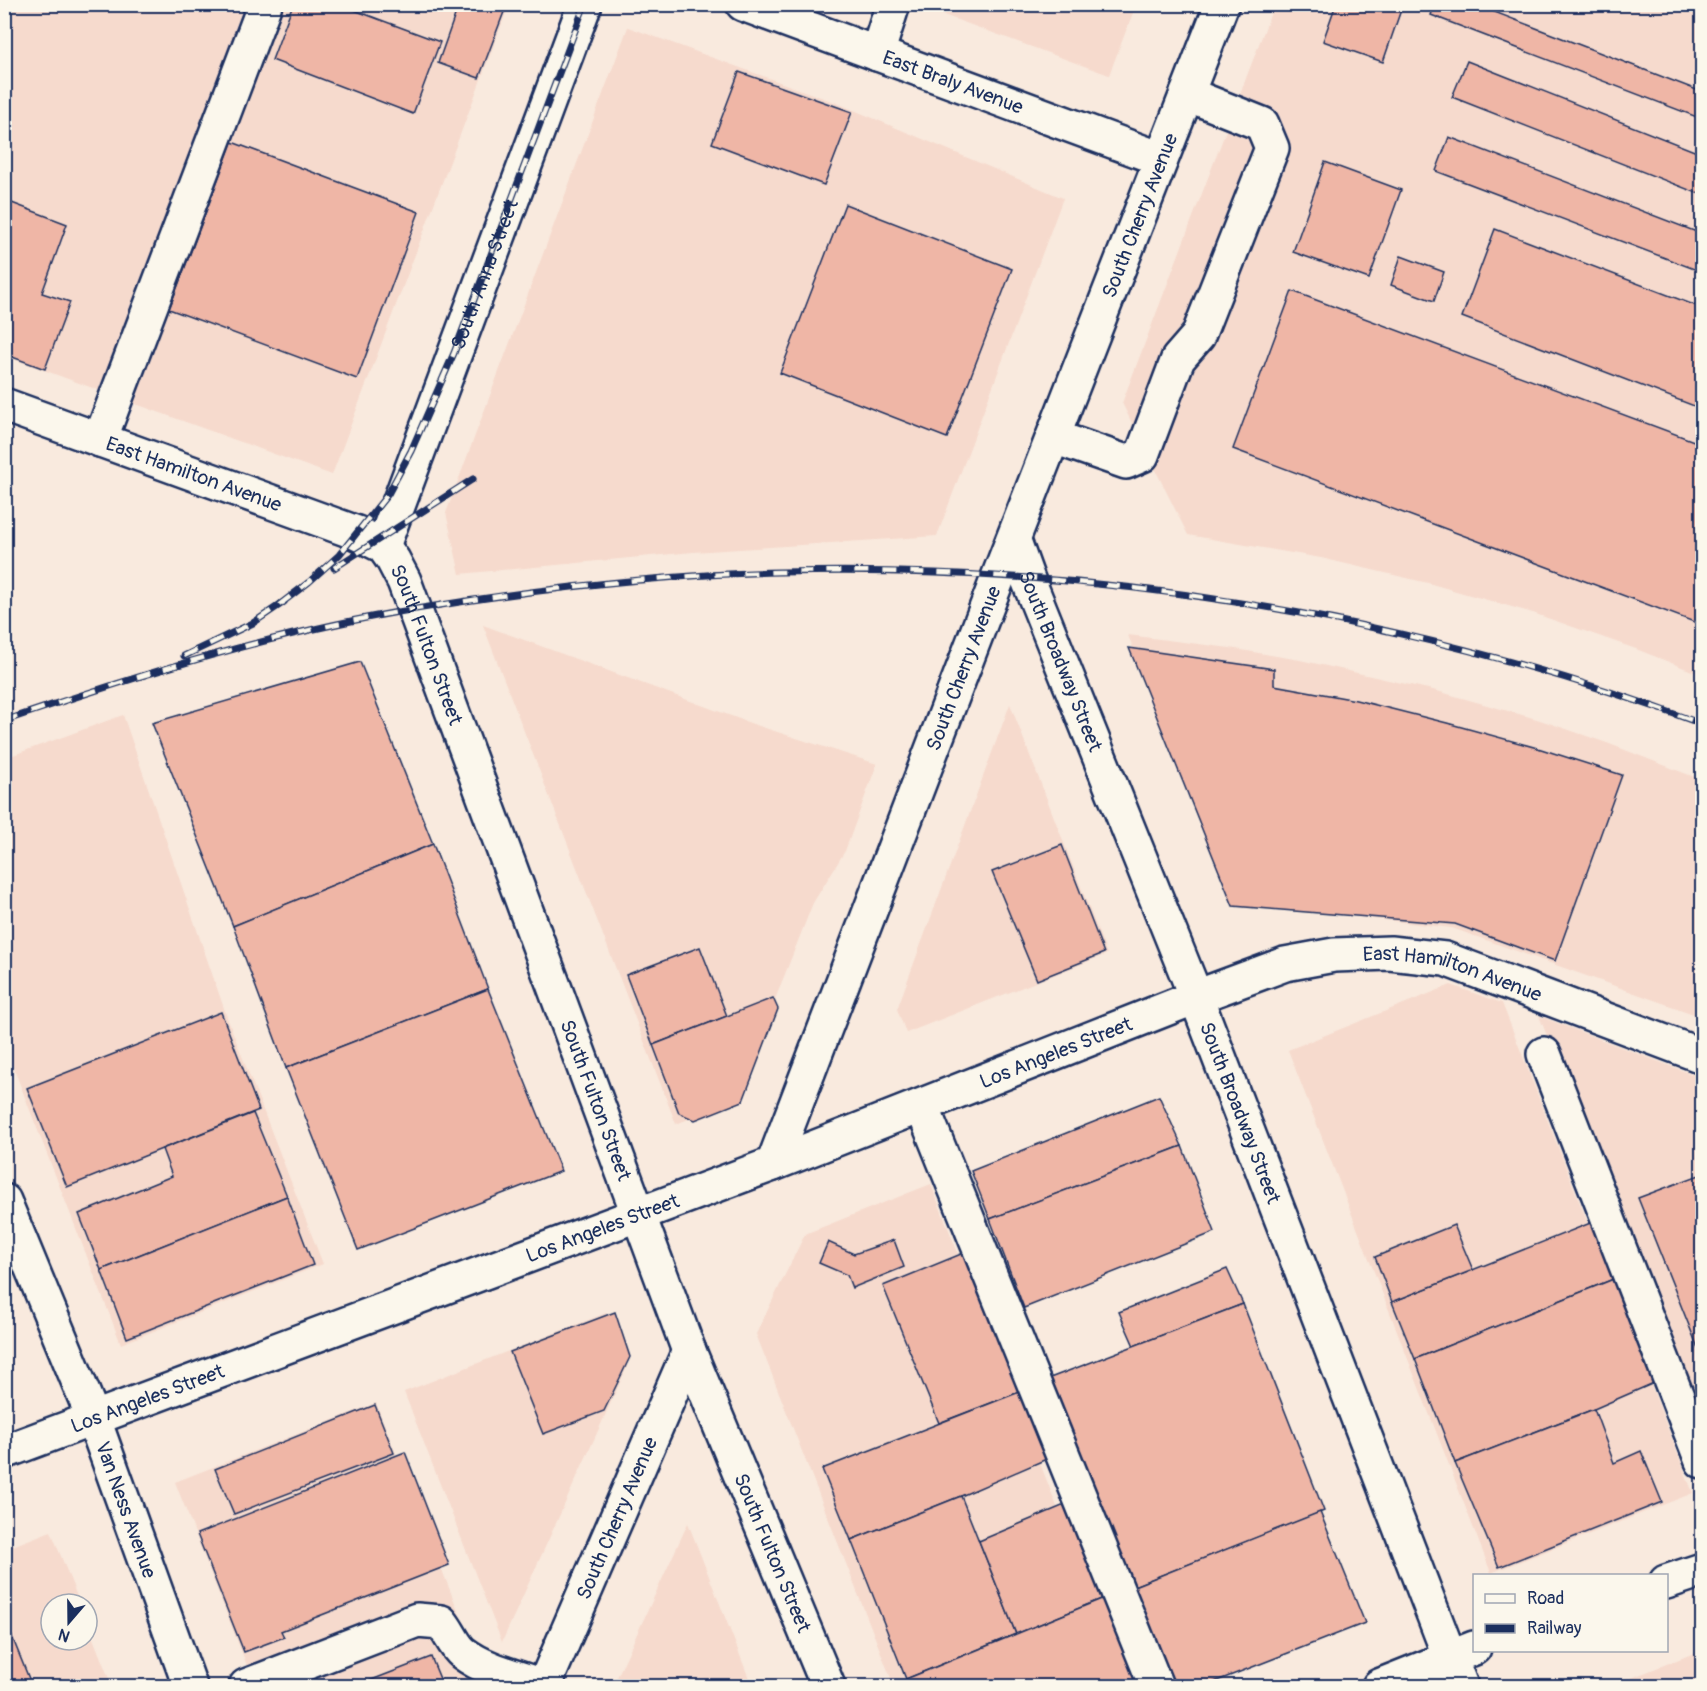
<svg xmlns="http://www.w3.org/2000/svg" width="1707" height="1691" font-family="Pangolin,sans-serif">
	<rect width="100%" height="100%" fill="#f9eade"/>
	<filter id="ink" filterUnits="userSpaceOnUse"><feTurbulence type="fractalNoise" baseFrequency=".0167" numOctaves="2"/><feDisplacementMap in="SourceGraphic" scale="12" xChannelSelector="R" yChannelSelector="G"/><feConvolveMatrix kernelMatrix="1 2 1 2 8 2 1 2 1" color-interpolation-filters="sRGB"/></filter>
	<g filter="url(#ink)">
		<g fill="#f6dacd">
			<polygon points="7,4 246,5 101,391 5,356 4,11"/>
			<polygon points="270,5 509,5 332,475 122,399"/>
			<polygon points="916,5 1136,5 1109,75"/>
			<polygon points="1274,5 1702,5 1702,675 1636,649 1533,613 1428,583 1321,558 1188,535 1122,403"/>
			<polygon points="628,27 837,103 1063,198 937,536 693,552 460,574 446,513"/>
			<polygon points="483,625 753,724 877,764 845,851 813,903 735,1101 676,1124"/>
			<polygon points="1128,635 1230,648 1300,660 1437,691 1540,720 1607,743 1702,780 1702,1017 1452,928 1358,917 1228,894"/>
			<polygon points="1010,704 1107,954 906,1033 897,1009"/>
			<polygon points="123,715 228,1020 323,1264 121,1344 5,1046 5,758"/>
			<polygon points="1451,985 1502,1003 1693,1493 1491,1573 1288,1050"/>
			<polygon points="1539,1016 1702,1078 1702,1436 1548,1038"/>
			<polygon points="931,1184 1127,1686 894,1686 756,1334 805,1234"/>
			<polygon points="606,1313 627,1367 502,1642 404,1392"/>
			<polygon points="376,1403 485,1679 481,1686 255,1686 175,1482"/>
			<polygon points="688,1523 752,1686 613,1686"/>
			<polygon points="51,1531 80,1604 51,1604 51,1640 87,1640 87,1623 112,1686 5,1686 5,1549"/>
			<polygon points="1702,1650 1702,1686 1611,1686"/>
		</g>
		<g fill="#efb6a6" stroke="#1b2f5e" stroke-width="1.5">
			<polygon points="293,4 338,4 440,42 413,114 272,60"/>
			<polygon points="459,4 507,4 479,78 438,63"/>
			<polygon points="1336,4 1403,4 1383,62 1323,41"/>
			<polygon points="1435,4 1474,4 1702,92 1702,119 1431,15"/>
			<polygon points="1467,61 1702,154 1702,195 1452,97"/>
			<polygon points="739,72 852,112 824,185 712,143"/>
			<polygon points="1449,137 1702,234 1702,272 1436,171"/>
			<polygon points="232,142 419,212 357,379 169,309"/>
			<polygon points="1325,162 1401,190 1369,279 1293,252"/>
			<polygon points="4,200 67,224 42,293 70,302 45,369 4,354"/>
			<polygon points="845,204 1012,269 947,438 780,373"/>
			<polygon points="1495,229 1702,308 1702,409 1462,317"/>
			<polygon points="1401,256 1444,272 1434,301 1391,285"/>
			<polygon points="1292,291 1702,444 1702,625 1233,449"/>
			<polygon points="1129,648 1274,669 1274,685 1356,700 1447,723 1541,749 1622,775 1555,961 1455,924 1233,906"/>
			<polygon points="360,662 433,844 233,926 152,723"/>
			<polygon points="433,844 488,989 286,1068 233,926"/>
			<polygon points="1062,845 1104,953 1037,980 992,872"/>
			<polygon points="700,947 727,1016 653,1045 626,975"/>
			<polygon points="488,989 561,1171 358,1250 286,1068"/>
			<polygon points="773,998 778,1009 743,1101 695,1120 679,1113 653,1045"/>
			<polygon points="221,1012 259,1110 67,1187 27,1088"/>
			<polygon points="1159,1096 1182,1146 990,1219 971,1171"/>
			<polygon points="253,1113 287,1196 101,1270 79,1214 172,1176 162,1149"/>
			<polygon points="1182,1146 1215,1232 1024,1308 990,1219"/>
			<polygon points="1702,1174 1702,1358 1638,1198"/>
			<polygon points="287,1196 313,1265 127,1338 101,1270"/>
			<polygon points="1598,1220 1621,1276 1415,1359 1392,1302"/>
			<polygon points="1454,1225 1473,1270 1392,1302 1375,1257"/>
			<polygon points="894,1240 904,1267 852,1288 847,1275 819,1263 828,1242 854,1254"/>
			<polygon points="966,1252 1022,1391 939,1423 883,1286"/>
			<polygon points="1227,1269 1243,1304 1134,1346 1119,1312"/>
			<polygon points="1621,1276 1663,1379 1594,1409 1455,1463 1415,1359"/>
			<polygon points="1243,1304 1324,1511 1134,1586 1050,1378"/>
			<polygon points="615,1312 630,1357 604,1411 543,1434 510,1352"/>
			<polygon points="1022,1391 1051,1457 961,1496 851,1540 822,1469"/>
			<polygon points="375,1405 394,1453 234,1514 215,1469"/>
			<polygon points="1594,1409 1614,1463 1641,1451 1662,1502 1499,1567 1455,1463"/>
			<polygon points="405,1452 449,1565 281,1631 284,1637 244,1652 197,1534"/>
			<polygon points="961,1496 1016,1634 906,1679 851,1540"/>
			<polygon points="1067,1504 1104,1598 1016,1634 979,1541"/>
			<polygon points="1320,1512 1365,1623 1204,1686 1173,1686 1134,1586"/>
			<polygon points="1104,1598 1140,1686 909,1686 906,1679"/>
			<polygon points="4,1617 32,1686 4,1686"/>
			<polygon points="431,1657 443,1686 356,1686"/>
		</g>
		<g fill="none" stroke-linecap="round" stroke-linejoin="round">
			<g stroke="#1b2f5e" stroke-width="38">
				<g id="minor">
					<path id="s1" d="M 743,4 L 1161,159"/>
					<polyline points="877,54 893,4"/>
					<path id="s2" d="M 4,405 L 357,533 L 383,546 L 393,560 L 404,581 L 689,1351 L 828,1686"/>
					<polyline points="1054,437 1126,462 1142,455 1178,359 1198,336 1272,148 1262,124 1187,94"/>
					<polyline points="100,440 265,4"/>
					<path id="s3" d="M 1014,541 L 1027,577 L 1196,997 L 1461,1686"/>
					<path id="s4" d="M 383,546 L 585,4"/>
					<polyline points="1544,1054 1702,1461"/>
					<polyline points="922,1106 1156,1686"/>
					<path id="s5" d="M 773,1164 L 999,575 L 1222,4"/>
					<path id="s6" d="M 4,1201 L 93,1417 L 190,1686"/>
					<path id="s7" d="M 4,1452 L 773,1164 L 1196,997 L 1285,964 L 1334,955 L 1390,953 L 1445,959 L 1702,1056"/>
					<polyline points="1666,1582 1702,1570"/>
					<path d="M 246,1686 L 417,1620 L 441,1622 C 449,1631 454,1646 463,1653 C 485,1670 517,1677 543,1686"/>
					<path id="s8" d="M 544,1686 L 689,1351"/>
					<polyline points="1379,1686 1474,1648"/>
				</g>
			</g>
			<use href="#minor" stroke="#fbf7ec" stroke-width="33"/>
			<g stroke="#1b2f5e" stroke-width="7">
				<g id="rail">
					<polyline points="334,568 473,479"/>
					<polyline points="279,605 309,582 339,555 388,494 411,451 454,353 585,4"/>
					<polyline points="184,656 253,623 284,602"/>
					<path d="M 4,721 C 139,675 275,632 416,609 C 536,589 658,575 780,572 C 1093,564 1409,615 1702,724"/>
				</g>
			</g>
			<use href="#rail" stroke="#fbf7ec" stroke-width="4.5" stroke-dasharray="14" stroke-linecap="butt"/>
		</g>
	</g>
	<g text-anchor="middle" stroke-width="5" stroke-linejoin="round" paint-order="stroke">
		<g font-size="20" fill="#1b2f5e" stroke="#fbf7ec">
			<text dy="7" stroke="none"><textPath href="#s1" startOffset="224">East Braly Avenue</textPath></text>
			<text dy="7" stroke="none"><textPath href="#s5" startOffset="1017">South Cherry Avenue</textPath></text>
			<text dy="7" stroke="none"><textPath href="#s4" startOffset="290">South Anna Street</textPath></text>
			<text dy="7" stroke="none"><textPath href="#s2" startOffset="202">East Hamilton Avenue</textPath></text>
			<text dy="7" stroke="none"><textPath href="#s2" startOffset="513">South Fulton Street</textPath></text>
			<text dy="7" stroke="none"><textPath href="#s3" startOffset="129">South Broadway Street</textPath></text>
			<text dy="7" stroke="none"><textPath href="#s5" startOffset="531">South Cherry Avenue</textPath></text>
			<text dy="7" stroke="none"><textPath href="#s7" startOffset="1542">East Hamilton Avenue</textPath></text>
			<text dy="7" stroke="none"><textPath href="#s7" startOffset="1125">Los Angeles Street</textPath></text>
			<text dy="7" stroke="none"><textPath href="#s2" startOffset="999">South Fulton Street</textPath></text>
			<text dy="7" stroke="none"><textPath href="#s3" startOffset="615">South Broadway Street</textPath></text>
			<text dy="7" stroke="none"><textPath href="#s7" startOffset="639">Los Angeles Street</textPath></text>
			<text dy="7" stroke="none"><textPath href="#s7" startOffset="153">Los Angeles Street</textPath></text>
			<text dy="7" stroke="none"><textPath href="#s6" startOffset="332">Van Ness Avenue</textPath></text>
			<text dy="7" stroke="none"><textPath href="#s8" startOffset="183">South Cherry Avenue</textPath></text>
			<text dy="7" stroke="none"><textPath href="#s2" startOffset="1485">South Fulton Street</textPath></text>
		</g>
	</g>
	<rect width="1707" height="1691" fill="none" stroke="#fbf7ec" stroke-width="24"/>
	<rect x="12" y="12" width="1683" height="1667" fill="none" stroke="#1b2f5e" stroke-width="2" filter="url(#ink)"/>
	<rect x="1473" y="1574" width="195" height="78" fill="#fbf7ec" stroke="#a1a7b3" stroke-width="1.5"/>
	<rect x="1485" y="1594" width="30" height="9" fill="#fbf7ec" stroke="#a1a7b3" stroke-width="1.5"/>
	<text x="1527" y="1604" font-size="18" fill="#1b2f5e">Road</text>
	<rect x="1485" y="1624" width="30" height="9" fill="#1b2f5e" stroke="#a1a7b3" stroke-width="1.5"/>
	<text x="1527" y="1634" font-size="18" fill="#1b2f5e">Railway</text>
	<g transform="translate(69 1622) rotate(200)"><circle r="28" fill="#fbf7ec" stroke="#a1a7b3" stroke-width="1.5"/>
	<path d="M0-4.5L10 22L0 15L-10 22Z" fill="#1b2f5e"/>
	<text y="-9" font-size="16" font-weight="bold" text-anchor="middle" fill="#1b2f5e">N</text>
	</g>
</svg>
